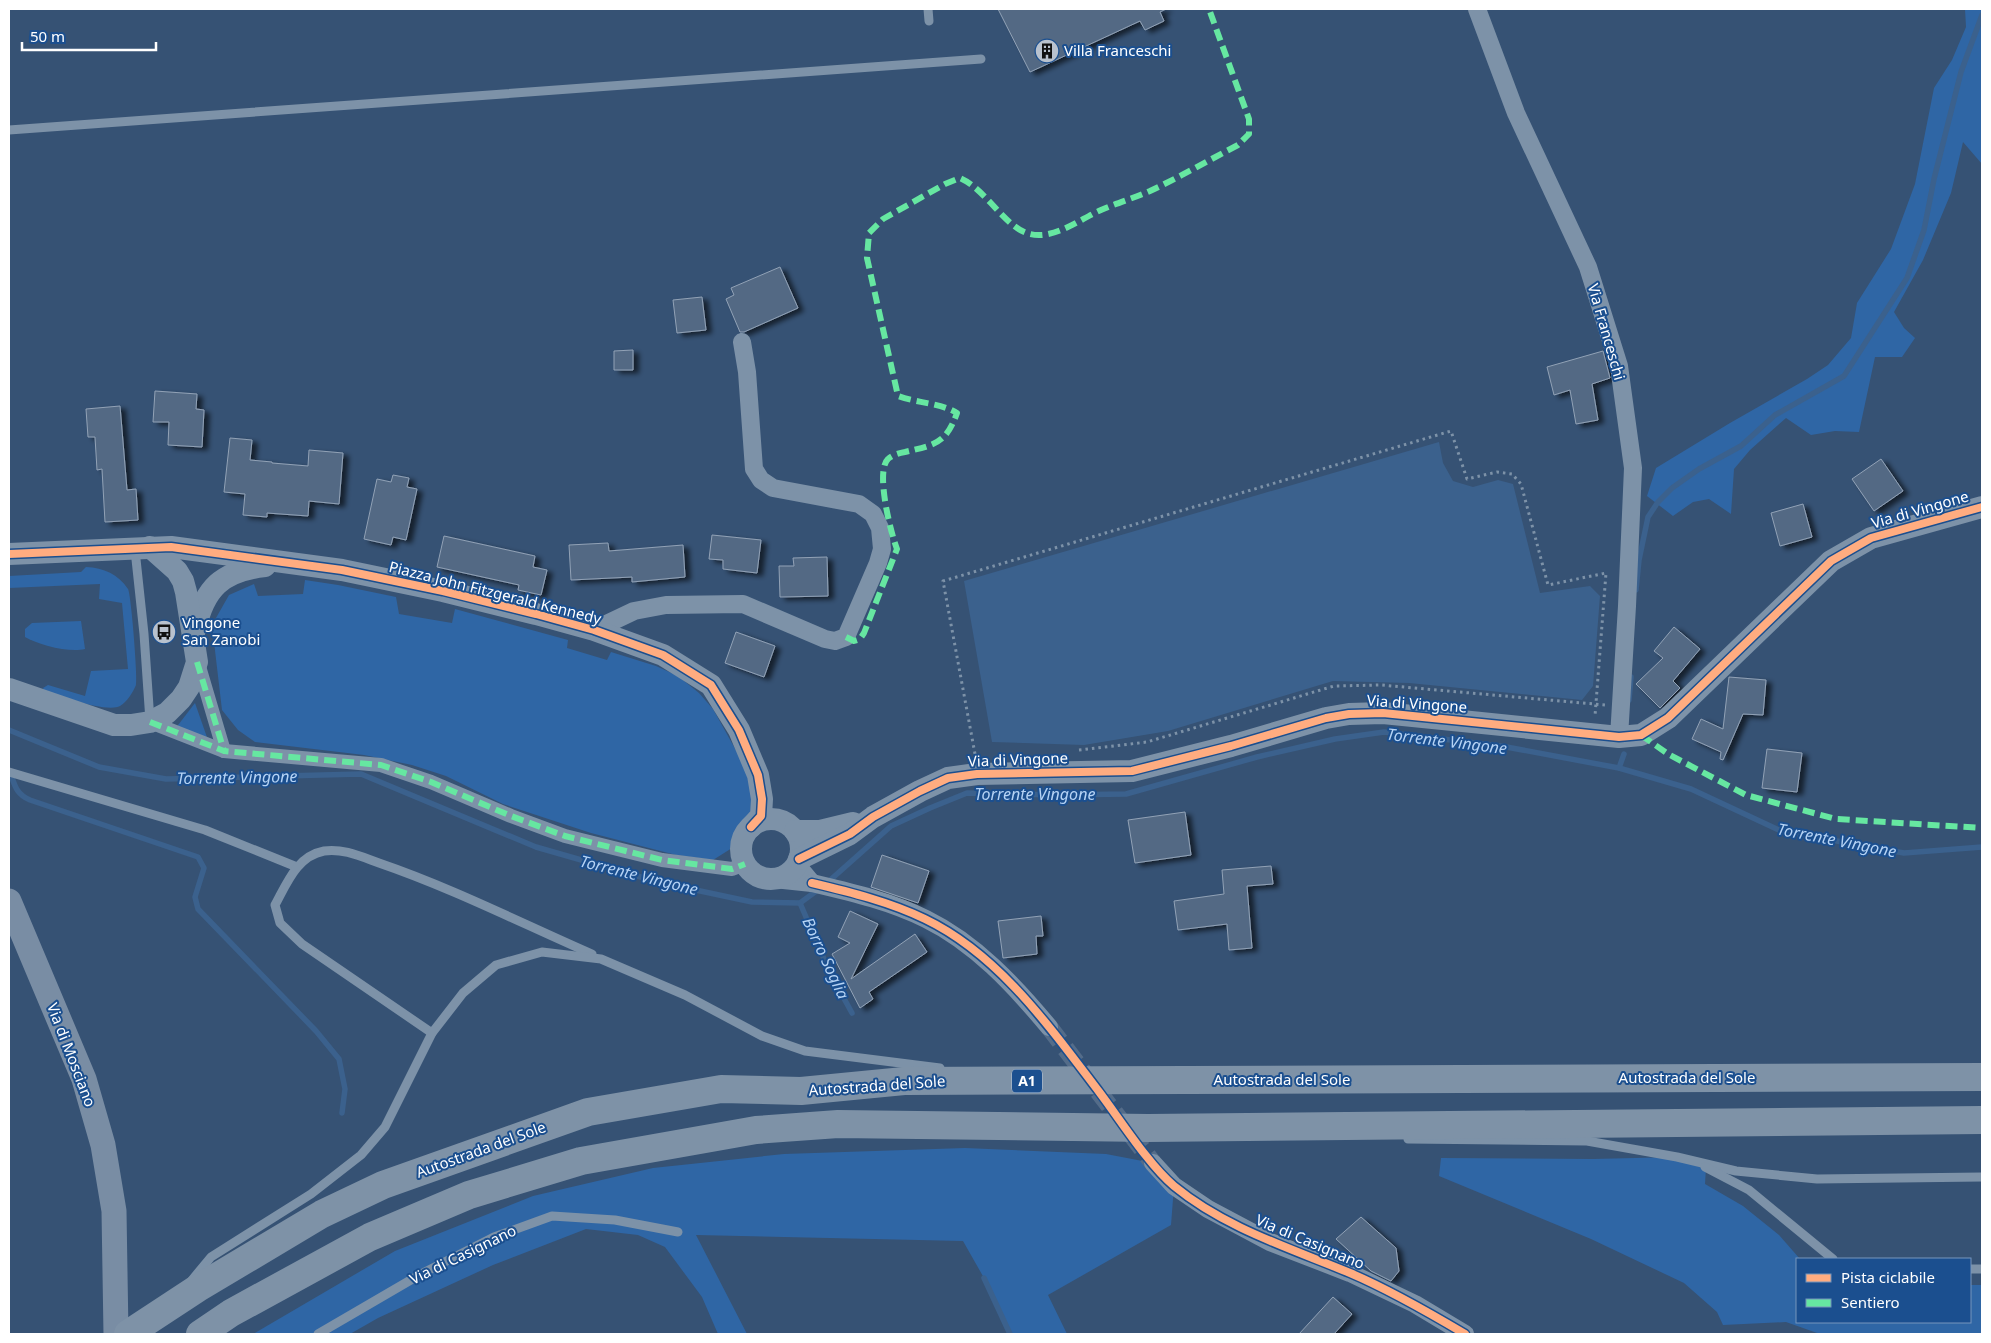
<svg xmlns="http://www.w3.org/2000/svg" width="1991" height="1343" font-family="'Noto Sans',sans-serif">
	<defs>
		<filter id="shadow"><feDropShadow dx="5.5" dy="3" stdDeviation="2.5" flood-color="#0009"/></filter>
	</defs>
	<rect width="100%" height="100%" fill="#365274"/>
	<g fill="#2f66a5">
		<polygon points="1965,9 1982,9 1982,164 1963,142 1951,193 1923,260 1894,312 1904,328 1915,338 1902,357 1875,357 1859,432 1835,431 1811,435 1786,418 1750,450 1734,469 1731,514 1709,499 1693,502 1673,516 1647,496 1656,468 1730,423 1807,379 1828,365 1851,338 1857,303 1891,249 1915,184 1934,88 1952,60 1966,27"/>
		<path d="M 86,567 C 104,568 118,574 128,589 C 131,593 138,679 136,685 C 133,692 127,702 120,706 C 107,713 60,696 45,692 L 43,688 L 48,685 L 85,696 L 91,671 L 128,669 L 122,603 L 99,599 L 100,584 L 9,588 L 9,576 L 81,572 Z"/>
		<polygon points="305,580 338,585 396,597 399,614 452,623 455,609 568,640 567,648 607,660 611,652 656,666 678,676 699,693 713,709 748,772 756,804 752,814 736,831 732,848 713,860 676,855 591,833 503,804 446,776 412,765 364,755 255,742 238,730 222,710 212,625 229,595 254,584 258,596 303,594"/>
		<path d="M 81,621 L 85,649 C 69,653 39,645 25,637 L 25,629 L 32,623 Z"/>
		<polygon points="195,703 209,743 172,733"/>
		<polygon points="965,1148 1106,1154 1153,1163 1174,1186 1171,1225 1048,1295 1067,1334 1010,1334 984,1278 963,1241 696,1235 747,1334 718,1334 702,1297 665,1247 638,1235 586,1229 493,1265 378,1318 350,1334 253,1334 395,1251 533,1196 653,1168 784,1154"/>
		<polygon points="1677,1157 1706,1167 1705,1184 1743,1206 1779,1235 1800,1259 1797,1259 1797,1322 1970,1322 1970,1285 1982,1285 1982,1334 1820,1334 1786,1322 1723,1325 1717,1312 1684,1283 1591,1239 1439,1176 1441,1158 1593,1159"/>
	</g>
	<polygon fill="#3b618d" points="1439,442 1443,463 1453,481 1473,487 1498,480 1513,484 1540,593 1590,586 1600,596 1593,686 1582,700 1409,683 1333,681 1168,731 1084,745 992,742 964,581"/>
	<g fill="none" stroke-linecap="round" stroke-linejoin="round">
		<g stroke="#3b618d" stroke-width="5.5">
			<polyline points="1636,590 1639,560 1648,517 1658,502 1672,488 1699,469 1741,446 1775,415 1844,376 1907,278 1924,230 1934,179 1961,72 1982,15"/>
			<polyline points="1629,700 1631,677"/>
			<polyline points="9,730 99,767 166,779 361,774 536,847 658,882 752,902 800,903 819,889"/>
			<polyline points="1619,768 1624,754"/>
			<path d="M 10,772 C 15,786 16,794 30,800 L 198,857 L 204,868 L 195,897 L 198,909 L 316,1031 L 339,1059 L 345,1089 L 342,1113"/>
			<polyline points="828,882 891,826 930,808 967,793 1057,795 1126,794 1257,757 1335,739 1384,732 1501,746 1619,768 1691,789 1781,831 1904,853 1982,847"/>
			<polyline points="800,903 830,973 852,1013"/>
			<polyline points="984,1278 1010,1334"/>
		</g>
	</g>
	<g fill="#526984" stroke="#92a2b6" filter="url(#shadow)">
		<polygon points="998,9 1166,9 1160,12 1164,21 1145,30 1140,21 1030,72"/>
		<polygon points="780,267 798,308 744,332 740,332 726,299 734,295 731,288"/>
		<polygon points="702,297 706,330 677,333 673,300"/>
		<polygon points="633,350 633,370 614,370 614,351"/>
		<polygon points="1603,351 1610,378 1592,384 1598,420 1576,424 1570,390 1554,395 1547,367"/>
		<polygon points="155,391 197,394 196,409 204,410 202,447 168,445 169,422 153,422"/>
		<polygon points="120,406 127,490 136,489 138,520 105,522 102,469 97,470 95,437 88,437 86,409"/>
		<polygon points="230,438 252,440 250,460 272,462 272,463 308,466 309,450 343,453 339,504 309,501 308,516 267,513 267,517 243,515 245,494 224,492"/>
		<polygon points="1881,459 1903,491 1874,511 1852,479"/>
		<polygon points="393,475 409,478 407,487 417,489 406,540 393,537 391,545 364,539 377,479 391,482"/>
		<polygon points="1803,504 1812,537 1780,546 1771,513"/>
		<polygon points="712,535 761,540 757,573 723,569 723,560 709,559"/>
		<polygon points="444,536 535,556 533,567 547,570 541,595 518,590 519,585 437,567"/>
		<polygon points="608,543 609,551 683,545 685,577 632,582 632,577 571,580 569,545"/>
		<polygon points="827,557 828,596 780,597 779,566 794,566 793,558"/>
		<polygon points="1674,627 1700,649 1673,681 1680,688 1660,708 1636,684 1663,658 1654,651"/>
		<polygon points="736,632 775,646 764,677 725,663"/>
		<polygon points="1729,677 1766,680 1763,715 1743,714 1723,760 1720,759 1721,752 1692,739 1701,719 1723,729"/>
		<polygon points="1767,749 1802,753 1797,792 1762,788"/>
		<polygon points="1185,812 1191,855 1135,863 1128,820"/>
		<polygon points="882,855 929,871 918,903 871,887"/>
		<polygon points="1271,866 1273,884 1247,886 1252,948 1229,950 1227,924 1178,930 1174,901 1224,894 1222,870"/>
		<polygon points="850,911 878,924 851,979 915,934 927,952 869,992 873,999 860,1008 832,954 850,943 838,937"/>
		<polygon points="1041,916 1043,936 1036,936 1037,954 1003,958 998,921"/>
		<polygon points="1361,1217 1396,1248 1399,1271 1391,1281 1371,1271 1336,1239"/>
		<polygon points="1333,1297 1352,1314 1334,1334 1299,1334"/>
	</g>
	<g fill="none" stroke-linecap="round" stroke-linejoin="round">
		<polyline stroke="#546c89" stroke-width="18" stroke-dasharray="18 9" stroke-linecap="butt" points="1049,1027 1153,1163"/>
		<g stroke="#7d92a8" stroke-width="3" stroke-dasharray="2.5 4" stroke-linecap="butt">
			<polyline points="1079,750 1147,742 1334,686 1381,685 1605,705"/>
			<polyline points="975,754 943,581 1451,431 1467,479 1497,472 1512,474 1521,484 1548,585 1606,573 1595,716"/>
		</g>
		<g stroke="#7d92a8" stroke-width="9">
			<polyline points="928,9 929,21"/>
			<polyline points="9,130 981,59"/>
			<polyline points="135,550 144,634 150,721"/>
			<polyline points="9,772 205,830 297,867"/>
			<path d="M 432,1033 L 302,944 L 280,923 L 275,905 C 287,883 297,856 324,851 C 343,848 362,857 379,863 C 452,888 521,923 592,954"/>
			<polyline points="1408,1139 1587,1141 1677,1157 1736,1171 1817,1179 1982,1177"/>
			<polyline points="1705,1167 1749,1190 1833,1259"/>
			<polyline points="1970,1269 1982,1269"/>
			<polyline points="192,1280 211,1257 311,1194 361,1155 385,1127 432,1033 463,993 496,965 542,952 601,959 685,995 762,1036 805,1051 940,1068"/>
			<polyline points="318,1334 421,1274 494,1237 552,1216 615,1220 678,1232"/>
		</g>
		<g stroke="#7d92a8" stroke-width="14">
			<polyline points="198,663 224,751"/>
			<polyline points="150,722 224,751 381,765 431,782 511,816 565,836 662,860 732,869 745,864"/>
		</g>
		<g stroke="#7d92a8" stroke-width="18">
			<polyline points="1477,9 1516,113 1588,267 1619,366 1633,468 1627,606 1619,737"/>
			<polyline points="594,630 634,611 666,605 743,604 825,639 835,641 846,637 878,563 882,549 880,528 873,514 859,504 773,488 761,480 754,469 747,372 742,342"/>
			<polyline points="774,879 812,883 797,865"/>
			<path d="M 812,883 C 850,892 890,901 926,919 C 975,943 1014,985 1049,1027"/>
			<polyline points="1153,1163 1174,1186 1208,1209 1270,1242 1350,1273 1415,1304 1465,1334"/>
		</g>
		<g stroke="#7d92a8" stroke-width="22">
			<polyline points="9,554 171,547 342,570 443,591 536,614 594,630 663,655 711,685 739,730 758,775 762,799 761,816 751,827"/>
			<path d="M 195,630 C 204,588 222,571 265,566"/>
			<polyline points="9,689 114,725 131,725 150,722 167,713 181,699 189,687 197,662 186,592 183,581 177,571 150,547"/>
			<circle cx="771" cy="849" r="30"/>
			<polyline points="795,831 820,831 853,823"/>
			<polyline points="799,859 850,834 873,817 920,791 948,778 977,774 1132,771 1231,746 1326,718 1349,714 1383,713 1619,737 1641,735 1668,718 1831,561 1871,538 1982,507"/>
		</g>
		<polyline stroke="#798da4" stroke-width="25" points="9,901 84,1079 103,1145 114,1211 116,1334"/>
		<g stroke="#7e92a7" stroke-width="28">
			<polyline points="128,1334 198,1288 322,1214 383,1185 588,1112 721,1089 801,1091 904,1081 1982,1077"/>
			<polyline points="200,1334 231,1313 370,1237 469,1195 581,1161 756,1130 838,1124 1148,1128 1982,1120"/>
		</g>
		<g stroke="#66e7a1" stroke-width="6" stroke-dasharray="12 6" stroke-linecap="butt">
			<path d="M 846,637 L 854,641 L 860,639 L 864,633 L 897,549 C 891,534 875,471 888,459 C 892,455 899,453 905,452 C 934,445 946,444 957,413 C 941,403 917,403 898,396 L 867,258 L 869,233 L 883,219 L 945,184 L 960,178 C 986,189 1006,229 1030,234 C 1054,240 1080,219 1101,210 C 1117,203 1134,198 1150,191 C 1180,177 1209,160 1238,145 L 1249,134 L 1249,119 L 1209,9"/>
			<polyline points="197,662 224,751"/>
			<polyline points="150,722 224,751 381,765 431,782 511,816 565,836 662,860 732,869 745,864"/>
			<polyline points="1641,735 1668,754 1746,795 1836,819 1982,828"/>
		</g>
		<g stroke="#1b4f8f" stroke-width="11">
			<g id="cycleway">
				<polyline points="9,554 171,547 342,570 443,591 536,614 594,630 663,655 711,685 739,730 758,775 762,799 761,816 751,827"/>
				<polyline points="799,859 850,834 873,817 920,791 948,778 977,774 1132,771 1231,746 1326,718 1349,714 1383,713 1619,737 1641,735 1668,718 1831,561 1871,538 1982,507"/>
				<path d="M 812,883 C 850,892 890,902 925,919 C 1000,955 1051,1029 1100,1093 C 1121,1121 1149,1165 1174,1186 C 1225,1228 1290,1248 1350,1273 C 1390,1290 1428,1312 1465,1334"/>
			</g>
		</g>
		<use href="#cycleway" stroke="#ffac80" stroke-width="8"/>
	</g>
	<defs>
		<g id="building-disc" transform="scale(1.25)"><circle r="9.5" fill="#b9c2ce" stroke="#1b4f8f"/><path d="M-4-6H4V6H1V3H-1V6H-4ZM-2.5-4.3h1.7v1.8h-1.7ZM.8-4.3h1.7v1.8H.8ZM-2.5-1h1.7V.8h-1.7ZM.8-1h1.7V.8H.8Z" fill="#111"/></g>
		<g id="bus-disc" transform="scale(1.25)"><circle r="9.5" fill="#b9c2ce" stroke="#1b4f8f"/><path d="M-5-6H5V4H4V6H2V4H-2V6H-4V4H-5ZM-3.5-4V0h7V-4ZM-3.5 1.2v1.5H-2V1.2ZM2 1.2v1.5H3.5V1.2Z" fill="#111"/></g>
	</defs>
	<g fill-rule="evenodd">
		<use href="#building-disc" x="1047" y="51"/>
		<use href="#bus-disc" x="164" y="632"/>
	</g>
	<g text-anchor="middle" stroke-width="4" stroke-linejoin="round" paint-order="stroke">
		<rect fill="#1b4f8f" stroke="#bbcadd" stroke-width="1" x="1012" y="1069.5" width="30" height="23" rx="4"/>
		<g font-size="14" font-weight="bold" fill="#fff">
			<text x="1027" y="1086">A1</text>
		</g>
		<g font-size="15" fill="#fff" stroke="#1b4f8f" text-anchor="start">
			<text x="1064" y="56">Villa Franceschi</text>
			<text x="182" y="628">Vingone<tspan x="182" dy="17">San Zanobi</tspan></text>
		</g>
		<g font-size="15" fill="#fff" stroke="#1b4f8f">
			<text transform="translate(1606 332) rotate(74)" y="5">Via Franceschi</text>
			<text transform="translate(1920 510) rotate(-16)" y="5">Via di Vingone</text>
			<text transform="translate(495 593) rotate(14)" y="5">Piazza John Fitzgerald Kennedy</text>
			<text transform="translate(1417 704) rotate(4)" y="5">Via di Vingone</text>
			<text transform="translate(1018 760) rotate(-2)" y="5">Via di Vingone</text>
			<text transform="translate(71 1055) rotate(69)" y="5">Via di Mosciano</text>
			<text x="1687" y="1083">Autostrada del Sole</text>
			<text x="1282" y="1085">Autostrada del Sole</text>
			<text transform="translate(877 1086) rotate(-4)" y="5">Autostrada del Sole</text>
			<text transform="translate(481 1150) rotate(-20)" y="5">Autostrada del Sole</text>
			<text transform="translate(1310 1242) rotate(23)" y="5">Via di Casignano</text>
			<text transform="translate(463 1255) rotate(-26)" y="5">Via di Casignano</text>
		</g>
		<g font-size="16" font-style="italic" fill="#b5d3f5" stroke="#1b4f8f">
			<text transform="translate(1447 741) rotate(7)" y="6">Torrente Vingone</text>
			<text transform="translate(237 777) rotate(-1)" y="6">Torrente Vingone</text>
			<text x="1035" y="800">Torrente Vingone</text>
			<text transform="translate(1837 840) rotate(11)" y="6">Torrente Vingone</text>
			<text transform="translate(639 875) rotate(14)" y="6">Torrente Vingone</text>
			<text transform="translate(826 958) rotate(65)" y="6">Borro Soglia</text>
		</g>
	</g>
	<rect width="1991" height="1343" fill="none" stroke="#ffffff" stroke-width="20"/>
	<rect x="1796" y="1258" width="175" height="65" fill="#1b4f8f" stroke="#7695bc"/>
	<rect x="1806" y="1274" width="25" height="8" fill="#ffac80" stroke="#7695bc"/>
	<text x="1841" y="1283" font-size="15" fill="#ffffff">Pista ciclabile</text>
	<rect x="1806" y="1299" width="25" height="8" fill="#66e7a1" stroke="#7695bc"/>
	<text x="1841" y="1308" font-size="15" fill="#ffffff">Sentiero</text>
	<path d="M22 42v8h134v-8" fill="none" stroke="#ffffff" stroke-width="2.5"/>
	<text x="30" y="42" font-size="15" fill="#ffffff" stroke="#1b4f8f" stroke-width="4" paint-order="stroke">50 m</text>
</svg>
